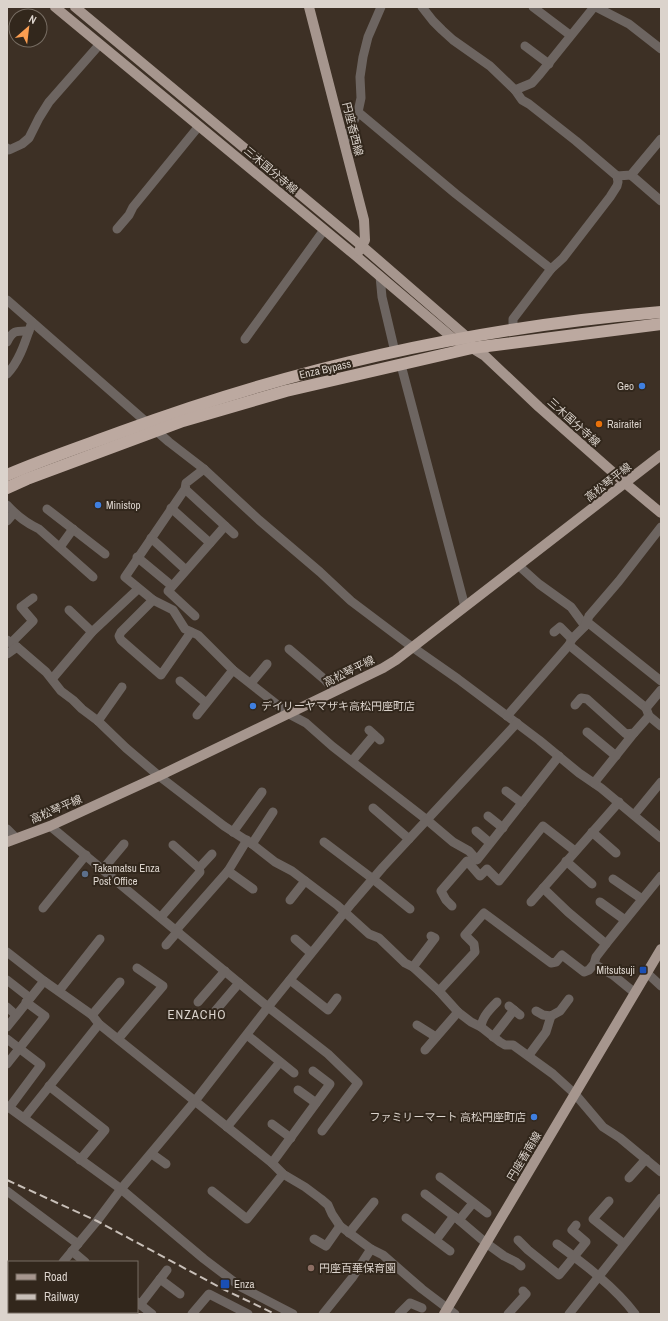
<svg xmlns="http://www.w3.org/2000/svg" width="668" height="1321" font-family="'Archivo Narrow','Noto Sans JP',sans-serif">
	<rect width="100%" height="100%" fill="#3d3025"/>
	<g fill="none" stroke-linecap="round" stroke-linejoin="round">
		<g stroke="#6d6561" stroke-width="9">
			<polyline points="422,7 433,21 442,30 453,40 490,66 515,90 522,100 529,104 576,141 617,176 618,182 617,186 610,197 563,258 551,269 513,319 513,330"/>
			<polyline points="533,7 570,35"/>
			<polyline points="596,7 629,24 661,49"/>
			<polyline points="525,46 549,64"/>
			<polyline points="515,90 532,83 540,74 594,7"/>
			<polyline points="358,112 456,194 551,269"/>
			<polyline points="344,143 358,112 361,98 360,77 363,57 368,37 381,7"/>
			<polyline points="7,148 9,150 22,144 29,138 39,118 49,102 100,44"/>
			<polyline points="631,175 661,201"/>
			<polyline points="617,176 631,175 661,139"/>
			<polyline points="117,229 129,215 133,207 199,126"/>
			<polyline points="380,276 382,297 395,352"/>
			<polyline points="7,300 169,442 204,469 259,520 320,572 351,601 408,644 458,679 539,740 579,773 601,788 661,838"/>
			<polyline points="245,339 324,230"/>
			<path d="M 7,342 C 13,330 16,331 29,331"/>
			<polyline points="401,365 465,607"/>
			<path d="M 7,374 C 20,361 26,339 32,322"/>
			<polyline points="204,469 186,483 185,489 125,577 153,600 173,610 185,629 198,635 233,670 289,714 306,723 332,746 427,820 453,842 469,851 477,860 559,756"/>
			<polyline points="185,489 234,534"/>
			<path d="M 7,505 C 16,515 26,523 39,529 L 93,577"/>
			<polyline points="171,508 210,543"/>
			<polyline points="47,509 105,554"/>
			<polyline points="7,521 14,513"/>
			<polyline points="151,538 186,570"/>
			<polyline points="60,547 73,529"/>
			<polyline points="137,557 172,586"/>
			<polyline points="519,566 539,584 571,607 585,626"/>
			<polyline points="153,600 121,632 119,636 121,640 161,675 191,632"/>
			<polyline points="69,610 92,632"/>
			<polyline points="195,616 168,591 225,526"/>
			<polyline points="586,621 661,681"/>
			<polyline points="554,632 560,627 572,639"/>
			<polyline points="7,640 17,647 46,672 61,691 73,700 82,709 98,721 126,748 159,776 224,826 252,844 275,862 292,871 337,905 369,934 379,938 405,963 413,967 439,991 458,1012 471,1022 481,1027 500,1042 505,1045 513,1045 553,1074 575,1094 603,1127 620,1138 661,1172"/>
			<polyline points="11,643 33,621 21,607 33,598"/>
			<polyline points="569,645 646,708 649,716 661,726"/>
			<polyline points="289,649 324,679 335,691"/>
			<polyline points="7,654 17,647"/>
			<polyline points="52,679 92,632 138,589"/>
			<polyline points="180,681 206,703"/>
			<polyline points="251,683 267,664"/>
			<polyline points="575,705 581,698 587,699 626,734 634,733 649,716"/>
			<polyline points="646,708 661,690"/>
			<polyline points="197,715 233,670"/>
			<polyline points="507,716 569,645 572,639 585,626 589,616 619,581 661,527"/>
			<polyline points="98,721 122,687"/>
			<polyline points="369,730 380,740"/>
			<polyline points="587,732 616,756"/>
			<polyline points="352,761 374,735"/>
			<polyline points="594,783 634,733"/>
			<polyline points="506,791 522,803"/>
			<polyline points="373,808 409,839"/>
			<polyline points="634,815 661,782"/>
			<polyline points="488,816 503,828"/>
			<polyline points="50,826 268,1007 328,1054 358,1083 322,1131"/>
			<polyline points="7,829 16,838"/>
			<polyline points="476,831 490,843"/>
			<polyline points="233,832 262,792"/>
			<polyline points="592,832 616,853"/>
			<polyline points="324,842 373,879 410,909"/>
			<polyline points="252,844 273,812"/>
			<polyline points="566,861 592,884"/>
			<polyline points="199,868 212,854"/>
			<polyline points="103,869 124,844"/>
			<polyline points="228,871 253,889"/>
			<polyline points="613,879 642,899"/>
			<polyline points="543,888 568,912 606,944"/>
			<polyline points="290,900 305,881"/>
			<polyline points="531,902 619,802"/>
			<polyline points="600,902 625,920"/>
			<polyline points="452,906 446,900 441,891 467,861 480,876 487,869 499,881 543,826 575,851"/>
			<polyline points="43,908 86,855"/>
			<polyline points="161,917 200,872 199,868 173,845"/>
			<polyline points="176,930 228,871 247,840"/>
			<polyline points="295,939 311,953"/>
			<polyline points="166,945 178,931"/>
			<polyline points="7,952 44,981 92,1015 99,1024 272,1163 283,1174 305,1187 321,1199 328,1205 332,1214 340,1226 371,1249 383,1255 422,1289 455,1314"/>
			<polyline points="594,964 613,975 635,993"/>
			<polyline points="413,967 435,938 431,936"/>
			<polyline points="647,973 661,986"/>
			<polyline points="7,980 30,998"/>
			<polyline points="290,980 328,1010 337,998"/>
			<polyline points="59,991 100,939"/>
			<polyline points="439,991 475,952 474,944 465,935 484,913 551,963 556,962 562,955 584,972 589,970 594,964 596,957 606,944 661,876"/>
			<polyline points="198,1002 225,971"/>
			<polyline points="509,1006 520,1015"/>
			<polyline points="7,1007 16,1015"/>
			<polyline points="536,1011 543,1015 551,1016 560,1011 569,999"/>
			<polyline points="92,1015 120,982"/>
			<polyline points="211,1016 239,983"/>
			<polyline points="417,1025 436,1037"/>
			<polyline points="7,1027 44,981"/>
			<path d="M 481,1027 C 482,1017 490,1009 497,1002"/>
			<polyline points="247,1035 294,1073"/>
			<polyline points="493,1037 514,1010"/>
			<polyline points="7,1039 41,1065 9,1108"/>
			<polyline points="118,1039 163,986 137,968"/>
			<polyline points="425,1050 458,1012"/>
			<polyline points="529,1055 546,1032 551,1016"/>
			<polyline points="7,1064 45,1016 26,1002"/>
			<polyline points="49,1086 105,1130 80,1160"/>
			<polyline points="298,1090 316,1103"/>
			<polyline points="7,1106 121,1189 204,1259 241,1287 293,1314"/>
			<polyline points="24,1118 99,1024"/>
			<polyline points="272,1124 291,1138"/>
			<polyline points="227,1127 280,1062"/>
			<polyline points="152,1154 166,1164"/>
			<polyline points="272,1163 330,1084 313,1071"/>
			<polyline points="440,1177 487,1213"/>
			<polyline points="629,1178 646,1159"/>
			<polyline points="7,1191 78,1244"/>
			<polyline points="212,1191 247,1219 283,1174"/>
			<polyline points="425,1194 459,1220 486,1243 504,1256 516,1262 521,1266"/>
			<polyline points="609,1201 593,1219 624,1244"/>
			<polyline points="406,1218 450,1251"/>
			<polyline points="459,1220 473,1203"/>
			<polyline points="349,1233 374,1202"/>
			<polyline points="314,1239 326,1246 340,1226"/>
			<polyline points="436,1240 454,1216"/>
			<polyline points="518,1240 528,1250 559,1275 586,1242 572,1230 576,1225"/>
			<path d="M 557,1244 C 583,1263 616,1288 635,1314"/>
			<polyline points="72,1251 85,1262"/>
			<polyline points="63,1262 97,1221 121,1189 195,1101 268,1007 352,903 383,867 517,723"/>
			<polyline points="160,1279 180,1294"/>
			<polyline points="137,1302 152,1314"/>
			<polyline points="140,1305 167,1270"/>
			<polyline points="58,1312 60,1314"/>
			<polyline points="19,1314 21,1312"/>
			<polyline points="192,1314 209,1294 248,1314"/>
			<polyline points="323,1314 352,1278 371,1249"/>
			<polyline points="399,1314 410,1303 422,1308"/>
			<polyline points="508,1314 526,1294 523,1291"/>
			<polyline points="569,1314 661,1198"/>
		</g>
		<g stroke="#a6968e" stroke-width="10">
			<polyline points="55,7 356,256 455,340 472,348 485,356 539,407 625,483 661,513"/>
			<polyline points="75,7 362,246 468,338 470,342"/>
			<polyline points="309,7 364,220 365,240 359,251"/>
			<polyline points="7,842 50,826 159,776 383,668 396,660 661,455"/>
			<polyline points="444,1314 661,949"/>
		</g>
		<g stroke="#bca9a0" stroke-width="12">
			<path d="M 7,475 C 44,459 83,446 121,432 C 294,368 477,327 661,312"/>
			<polyline points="7,488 27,479 183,421 286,391 472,348 661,324"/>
		</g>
		<polyline stroke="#c8bfb8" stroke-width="2" stroke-dasharray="8 4" stroke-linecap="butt" points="7,1180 97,1221 223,1289 275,1314"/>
	</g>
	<g fill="#3f7fe0" stroke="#32271c" stroke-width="1.5">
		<circle cx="642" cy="386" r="4"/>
		<circle cx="98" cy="505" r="4"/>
		<circle cx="253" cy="706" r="4"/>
		<circle cx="534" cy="1117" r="4"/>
	</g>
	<circle fill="#e8710a" stroke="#32271c" stroke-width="1.5" cx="599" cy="424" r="4"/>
	<circle fill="#5c6f8a" stroke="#32271c" stroke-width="1.5" cx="85" cy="874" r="4"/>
	<g fill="#1a4fb4" stroke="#32271c" stroke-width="1.5">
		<rect x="639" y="966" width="8" height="8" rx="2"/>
		<rect x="220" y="1279" width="10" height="10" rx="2"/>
	</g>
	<circle fill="#8d6e63" stroke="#32271c" stroke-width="1.5" cx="311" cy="1268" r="4"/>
	<g text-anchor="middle" stroke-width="4" stroke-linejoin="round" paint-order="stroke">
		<g font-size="11" fill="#dbd3cc" stroke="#32271c">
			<text transform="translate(353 129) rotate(76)" y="4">円座香西線</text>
			<text transform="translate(271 170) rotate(40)" y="4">三木国分寺線</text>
			<text transform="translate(325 369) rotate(-13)" y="4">Enza Bypass</text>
			<text transform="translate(574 422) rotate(42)" y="4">三木国分寺線</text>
			<text transform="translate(608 482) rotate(-38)" y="4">高松琴平線</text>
			<text transform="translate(349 671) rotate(-26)" y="4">高松琴平線</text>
			<text transform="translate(56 809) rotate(-23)" y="4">高松琴平線</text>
			<text transform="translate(524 1156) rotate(-59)" y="4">円座香南線</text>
		</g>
		<g font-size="11" fill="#dbd3cc" stroke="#32271c" text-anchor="start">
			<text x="634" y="390" text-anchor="end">Geo</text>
			<text x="607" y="428">Rairaitei</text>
			<text x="106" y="509">Ministop</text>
			<text x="261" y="710">デイリーヤマザキ高松円座町店</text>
			<text x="93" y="872">Takamatsu Enza<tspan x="93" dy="13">Post Office</tspan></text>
			<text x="635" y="974" text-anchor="end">Mitsutsuji</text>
			<text x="526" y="1121" text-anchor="end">ファミリーマート 高松円座町店</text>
			<text x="319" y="1272">円座百華保育園</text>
			<text x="234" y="1288">Enza</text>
		</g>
		<g font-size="13" letter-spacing="1" fill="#dbd3cc" stroke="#32271c">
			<text x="197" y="1019">ENZACHO</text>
		</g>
	</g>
	<rect width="668" height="1321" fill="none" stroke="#dbd3cc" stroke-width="16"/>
	<rect x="8" y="1261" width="130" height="52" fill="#32271c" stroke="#766c62"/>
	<rect x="16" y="1274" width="20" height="6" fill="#a6968e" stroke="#766c62"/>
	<text x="44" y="1281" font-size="12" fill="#dbd3cc">Road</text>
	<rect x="16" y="1294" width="20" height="6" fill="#c8bfb8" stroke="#766c62"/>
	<text x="44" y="1301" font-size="12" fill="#dbd3cc">Railway</text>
	<g transform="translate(28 28) rotate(28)"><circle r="19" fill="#32271c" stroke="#766c62"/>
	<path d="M0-3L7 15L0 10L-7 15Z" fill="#fb9e51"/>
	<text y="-6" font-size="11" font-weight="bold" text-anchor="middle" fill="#dbd3cc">N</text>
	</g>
</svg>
